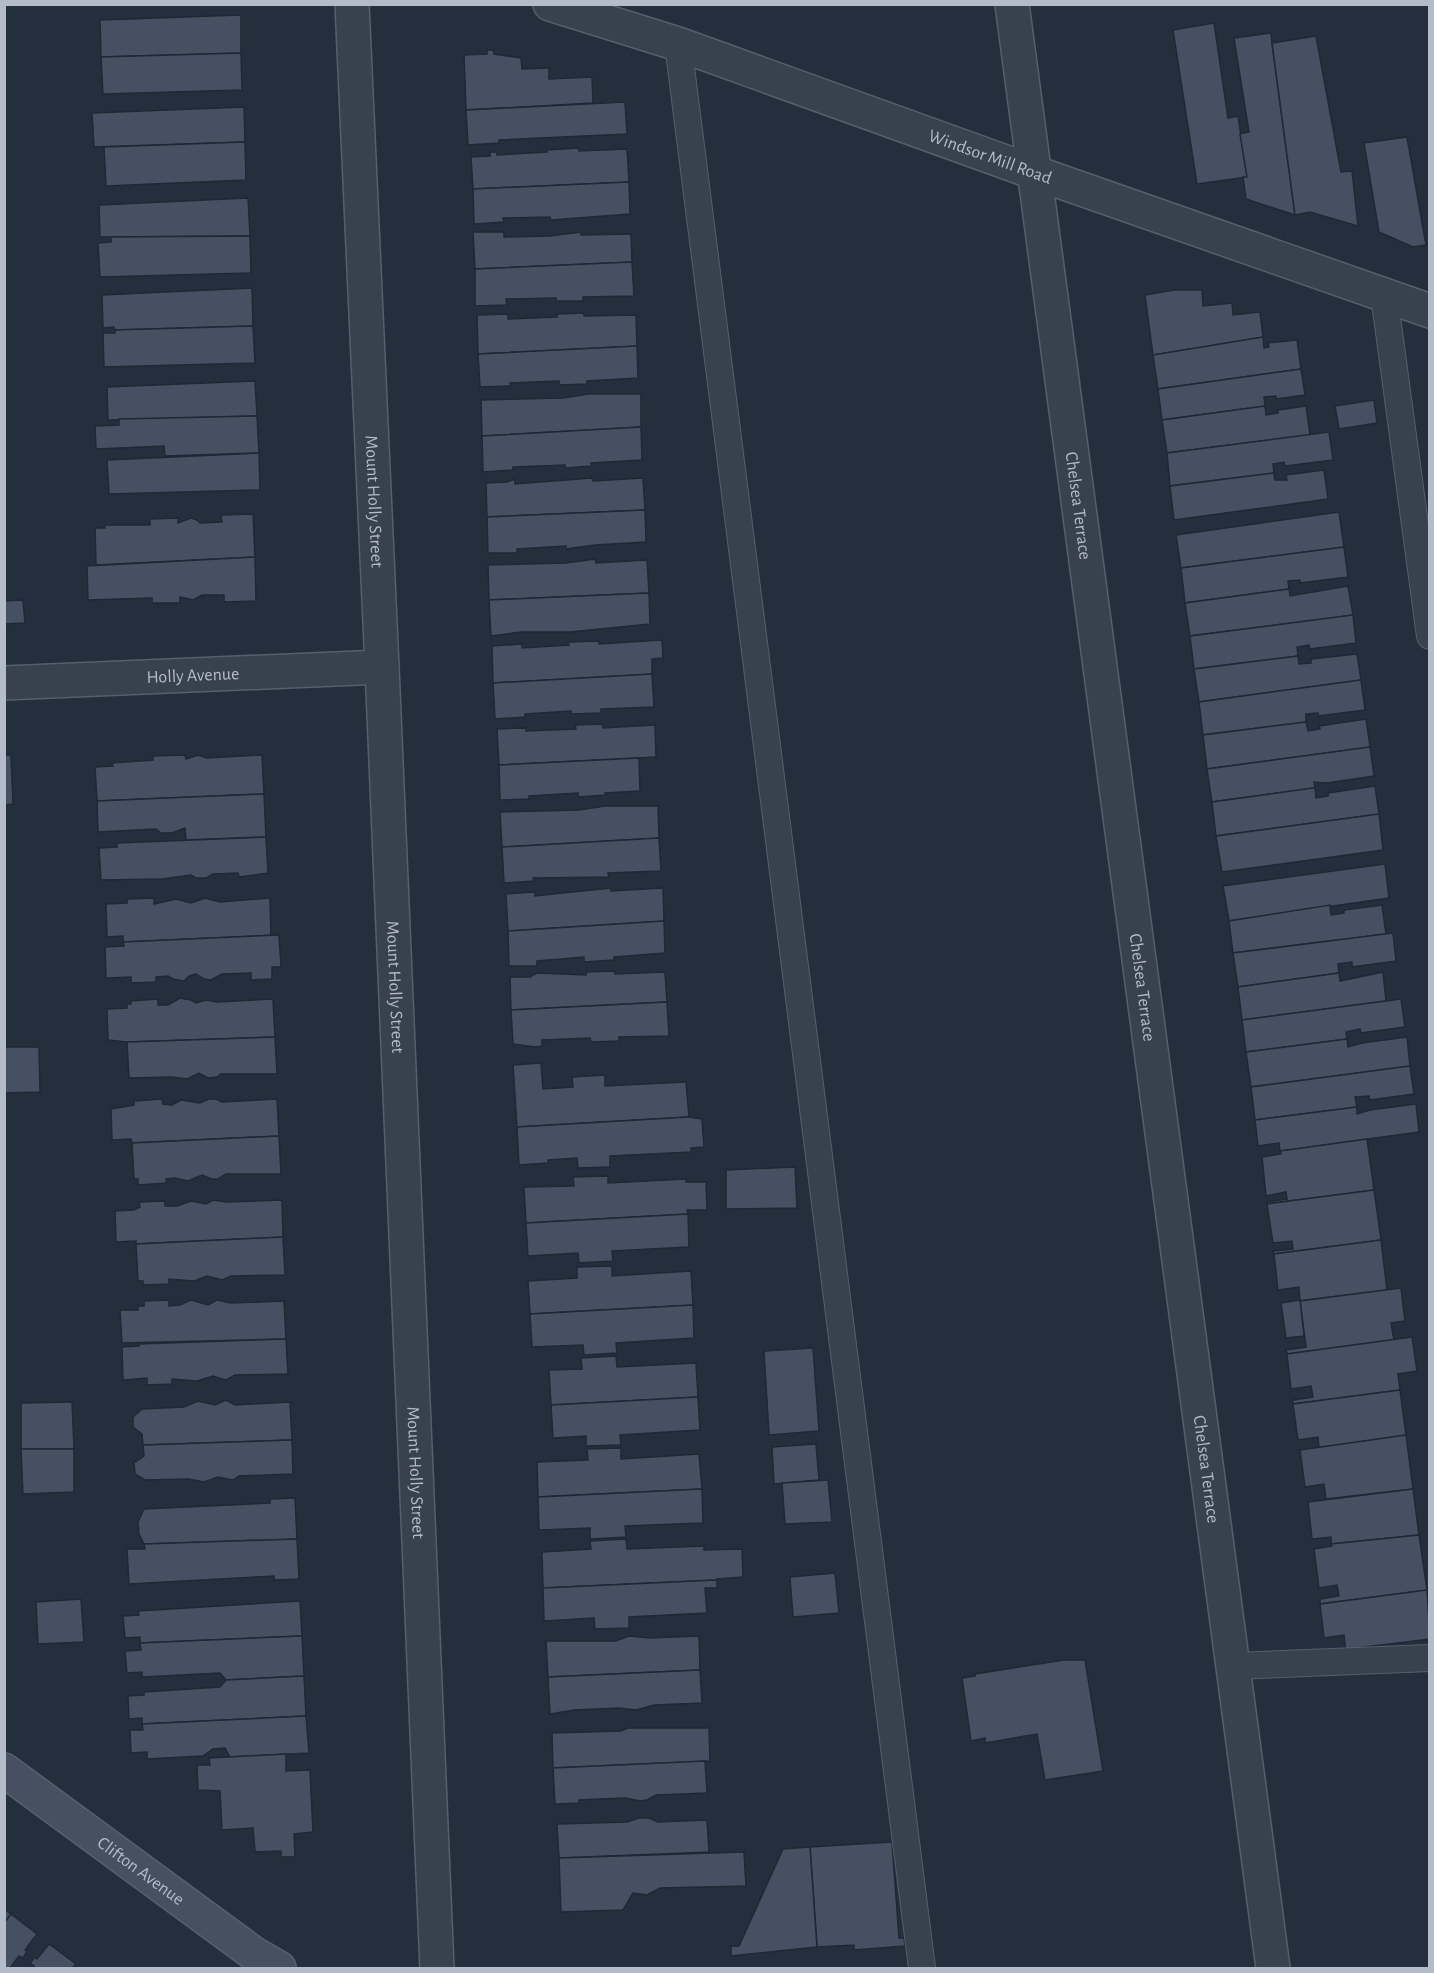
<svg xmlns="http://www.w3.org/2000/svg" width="1434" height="1973" font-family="'Alegreya Sans',sans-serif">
	<rect width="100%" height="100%" fill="#242f3e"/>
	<g fill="#455162" stroke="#1f2835" stroke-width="1.5">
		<polygon points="241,15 241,53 101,57 100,20"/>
		<polygon points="1214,23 1228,118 1238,116 1247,177 1197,184 1173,30"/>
		<polygon points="1271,33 1272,43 1295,215 1246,199 1243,177 1247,177 1240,134 1249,132 1234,38"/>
		<polygon points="1316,36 1341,172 1352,171 1358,226 1310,212 1295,215 1272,43"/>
		<polygon points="487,50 493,50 494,54 521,58 522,69 549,68 549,79 592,77 593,103 466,110 464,55 487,54"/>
		<polygon points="241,53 242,90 103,94 101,57"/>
		<polygon points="625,102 627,134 499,140 499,143 468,145 466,110"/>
		<polygon points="244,107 245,142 94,147 92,113"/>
		<polygon points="1407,137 1426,245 1413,247 1379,232 1364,143"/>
		<polygon points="245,142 246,180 106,186 104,147"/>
		<polygon points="579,148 579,151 627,149 629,182 473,189 471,157 490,156 490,152 497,152 497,155 547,152 547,150"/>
		<polygon points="629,182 630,214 551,220 550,217 503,218 504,222 474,224 473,189"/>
		<polygon points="248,198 250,236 100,237 99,205"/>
		<polygon points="473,232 504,232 504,237 550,236 581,232 581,235 631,234 632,262 475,269"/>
		<polygon points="250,236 251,273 100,277 98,243 111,242 111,237"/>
		<polygon points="632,262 634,296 583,297 583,301 556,301 556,298 506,299 507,305 475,306 475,269"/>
		<polygon points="252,288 253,326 115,330 114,327 103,328 102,295"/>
		<polygon points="1174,290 1202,290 1203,306 1232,303 1233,315 1260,312 1263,337 1153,355 1145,295"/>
		<polygon points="584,313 584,316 636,315 637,346 478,354 477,315 508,314 508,319 557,317 557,314"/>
		<polygon points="253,326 255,363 104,367 103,333 115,333 115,330"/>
		<polygon points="1263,337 1264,348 1269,347 1268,343 1297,340 1301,369 1158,389 1153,355"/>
		<polygon points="637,346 638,378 587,381 587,384 559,385 559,381 510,383 511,386 480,387 478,354"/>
		<polygon points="1301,369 1305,395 1276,399 1276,396 1264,397 1265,406 1162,420 1158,389"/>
		<polygon points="255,381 257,416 108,420 107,387"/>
		<polygon points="589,394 641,394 641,427 482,436 481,400 563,398"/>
		<polygon points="1374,400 1377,423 1339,429 1335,406"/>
		<polygon points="1265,406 1266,415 1278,413 1278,410 1306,406 1310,435 1167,453 1162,420"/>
		<polygon points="257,416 259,453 165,456 164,446 96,449 95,426 119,425 119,419"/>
		<polygon points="641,427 642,460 591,463 592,466 565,468 565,465 513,467 513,470 483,472 482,436"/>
		<polygon points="1329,432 1333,460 1285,466 1284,462 1273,464 1274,473 1170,486 1167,453"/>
		<polygon points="259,453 260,490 109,494 107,460"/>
		<polygon points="1324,470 1328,499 1174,520 1170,486 1274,473 1275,480 1287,480 1286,475"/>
		<polygon points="592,478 593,481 643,478 645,510 487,517 486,483 507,482 515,479 515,484"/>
		<polygon points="645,510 646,542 595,545 566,549 566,546 517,549 517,553 488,553 487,517"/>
		<polygon points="1339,512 1344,547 1181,568 1176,535"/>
		<polygon points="253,514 255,557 96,565 95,528 105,528 105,525 150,525 150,519 178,518 178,523 191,518 197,520 200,523 222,522 221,515"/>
		<polygon points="1344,547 1348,577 1300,583 1300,580 1288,581 1289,589 1185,603 1181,568"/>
		<polygon points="255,557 256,601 224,602 224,595 202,595 193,600 180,597 180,603 152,603 152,598 88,600 87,566"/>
		<polygon points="595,559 596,563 647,560 649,593 489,600 488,565 566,563"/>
		<polygon points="1348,586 1353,615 1190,636 1185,603 1289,589 1290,596"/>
		<polygon points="649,593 650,624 570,632 521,632 491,636 489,600"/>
		<polygon points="23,600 25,623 4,624 4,601"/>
		<polygon points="1353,615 1356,643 1310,649 1309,645 1297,647 1298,656 1194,669 1190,636"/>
		<polygon points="662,640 663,658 652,659 652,674 493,683 492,646 522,644 522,648 569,645 568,642 599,641 599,644"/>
		<polygon points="1357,654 1361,680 1199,702 1194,669 1298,656 1299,664 1311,663 1311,659"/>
		<polygon points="652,674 654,707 601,709 601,713 571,714 571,711 525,714 525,717 495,719 493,683"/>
		<polygon points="1361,680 1365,710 1318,716 1318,713 1306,714 1306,722 1203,735 1199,702"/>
		<polygon points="1366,719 1370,747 1207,769 1203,735 1306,722 1308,731 1320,729 1319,726"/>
		<polygon points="602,724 603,728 655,725 656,757 499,765 497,729 526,728 526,731 576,729 575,725"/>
		<polygon points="1370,747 1374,776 1327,783 1314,782 1315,788 1212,802 1207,769"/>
		<polygon points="4,755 11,755 13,804 4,805"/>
		<polygon points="185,755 186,759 198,755 207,758 262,755 264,794 97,801 95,767 113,766 112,763 153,760 153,756"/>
		<polygon points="639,758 640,791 605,793 606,795 578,797 578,793 529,796 529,799 500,800 499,765"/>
		<polygon points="1375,786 1379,814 1216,836 1212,802 1313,788 1315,788 1316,798 1328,796 1328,793"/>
		<polygon points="264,794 266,837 186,840 185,828 172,833 161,833 156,829 98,832 97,801"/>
		<polygon points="605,806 658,806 659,838 502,847 500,812 579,810"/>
		<polygon points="1379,814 1383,850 1222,872 1216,836"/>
		<polygon points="266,837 268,873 239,877 238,873 213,874 206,878 196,878 191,875 162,879 101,880 99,848 117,847 117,843"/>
		<polygon points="659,838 661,871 608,873 609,877 533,878 534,881 504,883 502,847"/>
		<polygon points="1385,864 1389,898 1229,921 1223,886"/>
		<polygon points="611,888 611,891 663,888 664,921 508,931 506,894 535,892 535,896"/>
		<polygon points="154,898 154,904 176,899 191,903 205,898 220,902 270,898 271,935 279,935 123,942 123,936 107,937 106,904 127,903 127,899"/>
		<polygon points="1330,905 1331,915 1344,913 1344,910 1382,905 1386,934 1233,953 1229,921"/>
		<polygon points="664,921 665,953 614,957 614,960 584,962 584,957 537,961 537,966 509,966 508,931"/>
		<polygon points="1393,933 1396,961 1352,967 1352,962 1338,964 1339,973 1238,987 1233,953"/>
		<polygon points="279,935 281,967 272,967 272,979 251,980 251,973 222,974 211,980 204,979 196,974 189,976 184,981 173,979 168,976 156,977 156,982 131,983 131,977 106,978 105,947 124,946 123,942"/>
		<polygon points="614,971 615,974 665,972 667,1002 511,1010 510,977 530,977 537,973 586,975 586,972"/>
		<polygon points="1383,972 1386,1001 1242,1020 1238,987 1339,973 1340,981"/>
		<polygon points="180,998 191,1000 196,1003 206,1000 217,1002 273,999 275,1037 127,1042 108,1040 107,1009 127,1008 127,1004 131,1004 131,1001 158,999 158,1005 168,1005"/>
		<polygon points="1401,999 1405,1027 1361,1033 1360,1029 1346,1032 1347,1039 1246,1052 1242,1020"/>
		<polygon points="667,1002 669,1036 619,1037 619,1041 591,1042 590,1038 542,1040 542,1046 534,1047 513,1044 511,1010"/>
		<polygon points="275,1037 277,1074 221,1074 217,1077 208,1078 199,1073 187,1079 172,1077 129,1078 127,1042"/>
		<polygon points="1407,1037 1410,1066 1251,1087 1246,1052 1347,1039 1348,1047 1362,1043"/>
		<polygon points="4,1047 39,1047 40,1092 4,1093"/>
		<polygon points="541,1063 543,1089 573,1087 572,1077 605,1075 605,1086 686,1082 689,1117 517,1127 513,1065"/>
		<polygon points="1410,1066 1414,1094 1370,1100 1369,1096 1355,1097 1357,1107 1255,1120 1251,1087"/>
		<polygon points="162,1099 163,1104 172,1105 181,1100 200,1103 209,1099 216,1099 222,1102 277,1099 279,1136 132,1143 131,1139 112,1140 111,1109 134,1105 134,1101"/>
		<polygon points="1416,1104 1419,1132 1280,1151 1279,1143 1258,1146 1255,1120 1357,1107 1357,1114 1370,1110"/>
		<polygon points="689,1117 702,1119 704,1147 691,1148 691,1152 610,1156 610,1167 578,1168 577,1158 548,1160 548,1163 519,1165 517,1127"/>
		<polygon points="279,1136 281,1174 226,1174 218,1179 211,1179 202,1175 188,1181 175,1178 166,1179 166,1183 138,1185 138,1179 134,1179 132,1143"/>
		<polygon points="1367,1139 1374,1190 1267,1204 1267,1202 1287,1199 1286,1192 1266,1196 1262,1157 1281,1154 1280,1151"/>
		<polygon points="795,1167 797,1208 726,1209 726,1170"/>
		<polygon points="608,1176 608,1183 686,1179 686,1182 706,1182 707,1210 687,1210 688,1214 526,1223 524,1187 574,1186 573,1177"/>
		<polygon points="1374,1190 1381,1240 1274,1254 1273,1251 1293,1249 1292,1241 1273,1243 1267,1204"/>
		<polygon points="213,1200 227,1202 282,1200 283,1237 136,1244 136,1241 116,1242 115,1211 134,1210 140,1207 139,1202 165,1201 165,1206 177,1206 191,1201 206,1204"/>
		<polygon points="688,1214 689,1247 612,1251 613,1261 579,1263 578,1253 528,1256 526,1223"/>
		<polygon points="283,1237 285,1275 231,1276 222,1280 207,1276 194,1281 169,1279 169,1284 143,1285 143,1281 138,1281 136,1244"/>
		<polygon points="1381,1240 1387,1290 1300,1301 1299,1287 1278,1290 1274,1254"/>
		<polygon points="612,1266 612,1276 691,1271 693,1305 530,1314 528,1281 577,1278 577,1267"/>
		<polygon points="1401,1288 1405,1321 1391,1323 1394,1340 1287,1354 1286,1350 1306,1347 1300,1301"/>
		<polygon points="169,1300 169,1306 180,1305 191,1300 208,1305 217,1300 231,1303 284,1301 286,1339 122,1343 120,1310 138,1310 138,1306 144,1306 144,1301"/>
		<polygon points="1300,1300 1304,1336 1286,1338 1281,1303"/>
		<polygon points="693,1305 694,1338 616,1343 617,1353 584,1355 583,1345 532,1347 530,1314"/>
		<polygon points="1412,1337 1417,1371 1398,1374 1400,1390 1293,1404 1293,1400 1313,1397 1311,1386 1291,1389 1287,1354"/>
		<polygon points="286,1339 288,1374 235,1375 226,1380 213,1376 197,1381 172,1379 172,1384 147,1385 147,1378 123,1380 122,1347 139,1346 139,1344"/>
		<polygon points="813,1348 819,1431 769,1435 764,1351"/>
		<polygon points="616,1356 617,1367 696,1363 698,1397 551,1405 549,1370 582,1369 581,1358"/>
		<polygon points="1400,1390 1406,1435 1319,1448 1318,1437 1298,1440 1293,1404"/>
		<polygon points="698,1397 700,1430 620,1435 621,1445 586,1446 586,1436 553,1438 551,1405"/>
		<polygon points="226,1400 235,1405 290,1402 292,1440 143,1445 142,1434 133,1427 133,1417 142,1409 184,1407 198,1401 215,1405"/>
		<polygon points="72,1402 74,1449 21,1449 21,1403"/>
		<polygon points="1406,1435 1413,1489 1326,1499 1324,1484 1305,1487 1300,1450"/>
		<polygon points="292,1440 293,1474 239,1476 233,1480 218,1477 204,1482 189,1479 145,1480 135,1474 134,1463 144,1456 143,1445"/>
		<polygon points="816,1444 819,1480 774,1484 772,1447"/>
		<polygon points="621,1448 621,1459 699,1454 702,1489 538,1497 537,1462 588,1460 587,1449"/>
		<polygon points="21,1449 74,1449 74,1492 23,1494"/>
		<polygon points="828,1480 832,1522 785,1524 782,1483"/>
		<polygon points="702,1489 703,1523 625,1526 626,1537 590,1539 590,1528 539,1530 538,1497"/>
		<polygon points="1413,1489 1419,1535 1331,1544 1331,1537 1312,1539 1308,1502"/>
		<polygon points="295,1498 297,1539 144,1544 139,1534 138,1522 144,1509 270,1503 270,1499"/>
		<polygon points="1419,1535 1427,1590 1320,1604 1320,1599 1339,1596 1337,1585 1319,1588 1314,1549 1332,1546 1331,1544"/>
		<polygon points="297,1539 299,1579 274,1580 274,1576 129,1584 127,1549 145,1549 144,1544"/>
		<polygon points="626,1539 627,1549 704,1546 704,1550 742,1549 743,1577 717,1579 717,1580 543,1588 542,1552 591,1549 590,1541"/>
		<polygon points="835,1573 839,1613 793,1617 790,1577"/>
		<polygon points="717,1580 717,1588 705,1588 707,1613 629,1617 629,1628 595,1629 594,1618 544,1621 543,1588"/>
		<polygon points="1427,1590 1430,1639 1357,1648 1346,1653 1344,1635 1324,1638 1320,1604"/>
		<polygon points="81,1599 84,1642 38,1644 36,1602"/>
		<polygon points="300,1601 302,1636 140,1643 140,1637 125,1638 123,1616 139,1615 138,1611"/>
		<polygon points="302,1636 304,1676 226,1680 220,1673 142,1677 142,1672 127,1673 125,1651 141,1650 140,1643"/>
		<polygon points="629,1636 650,1638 699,1636 700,1670 548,1677 546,1641 616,1641"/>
		<polygon points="1064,1660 1085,1660 1103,1771 1045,1780 1037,1734 985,1743 985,1738 971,1741 962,1678 975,1676 975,1674"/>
		<polygon points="700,1670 702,1703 654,1705 636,1710 619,1708 574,1710 550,1714 548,1677"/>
		<polygon points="304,1676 306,1716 142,1724 142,1718 129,1719 128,1696 144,1695 144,1692 220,1687 226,1680"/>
		<polygon points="306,1716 309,1753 230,1757 225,1748 213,1749 203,1756 147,1759 147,1752 131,1753 130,1730 143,1730 142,1724"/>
		<polygon points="628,1728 709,1728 710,1761 553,1768 552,1733 621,1731"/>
		<polygon points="286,1754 286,1771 310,1770 313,1832 294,1834 295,1857 281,1857 281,1851 255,1852 253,1828 222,1830 220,1791 198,1790 197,1765 210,1765 209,1758"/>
		<polygon points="705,1761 707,1793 656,1795 647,1800 640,1801 625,1798 579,1800 579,1803 555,1804 553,1768"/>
		<polygon points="639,1818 649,1818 658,1822 707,1820 709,1852 559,1858 557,1824 627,1822"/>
		<polygon points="892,1842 899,1938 904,1938 905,1946 854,1950 854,1945 817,1947 810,1847"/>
		<polygon points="810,1847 817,1947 731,1956 731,1946 739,1946 783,1849"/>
		<polygon points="744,1852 746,1886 660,1888 647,1895 633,1893 623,1910 561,1912 559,1858"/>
		<polygon points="4,1909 11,1914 4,1923"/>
		<polygon points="11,1914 37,1934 25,1950 27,1951 23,1958 19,1956 10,1968 4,1968 4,1923"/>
		<polygon points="49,1944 76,1964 72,1968 33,1968 34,1966 30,1963 35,1957 37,1959"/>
	</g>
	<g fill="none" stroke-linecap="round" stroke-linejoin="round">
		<g stroke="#565f6c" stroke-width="28">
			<g id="lane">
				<polyline points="678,44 922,1968"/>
				<polyline points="1384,295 1430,636"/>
				<polyline points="1233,1666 1430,1658"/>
			</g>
		</g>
		<g stroke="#565f6c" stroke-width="36">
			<g id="street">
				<path id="s1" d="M 352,4 L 382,667 L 437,1968"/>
				<path id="s2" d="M 550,4 L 678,44 L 1036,173 L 1430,311"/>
				<path id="s3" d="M 1012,4 L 1273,1968"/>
				<path id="s4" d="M 4,683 L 382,667"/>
			</g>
		</g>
		<g stroke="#565f6c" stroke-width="36">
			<g id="secondary">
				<path id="s5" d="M 4,1770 L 253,1953 L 279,1968"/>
			</g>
		</g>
		<use href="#lane" stroke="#38414e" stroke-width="26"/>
		<use href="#street" stroke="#38414e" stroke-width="33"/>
		<use href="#secondary" stroke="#465061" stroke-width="33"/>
	</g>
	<g text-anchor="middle" stroke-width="4.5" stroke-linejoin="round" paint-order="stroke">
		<g font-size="18" fill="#b4bcc9" stroke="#1d2633">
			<text dy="6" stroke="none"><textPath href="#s2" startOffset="466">Windsor Mill Road</textPath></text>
			<text dy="6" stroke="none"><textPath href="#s1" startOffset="498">Mount Holly Street</textPath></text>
			<text dy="6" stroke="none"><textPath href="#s3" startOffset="506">Chelsea Terrace</textPath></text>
			<text dy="6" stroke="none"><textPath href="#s4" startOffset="189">Holly Avenue</textPath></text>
			<text dy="6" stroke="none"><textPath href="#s1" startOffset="984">Mount Holly Street</textPath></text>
			<text dy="6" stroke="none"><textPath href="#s3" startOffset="992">Chelsea Terrace</textPath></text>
			<text dy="6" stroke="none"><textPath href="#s3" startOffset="1478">Chelsea Terrace</textPath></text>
			<text dy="6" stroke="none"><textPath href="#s1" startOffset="1470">Mount Holly Street</textPath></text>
			<text dy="6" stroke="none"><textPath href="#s5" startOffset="170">Clifton Avenue</textPath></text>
		</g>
	</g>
	<rect width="1434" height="1973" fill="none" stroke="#b4bcc9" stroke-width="12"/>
</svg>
